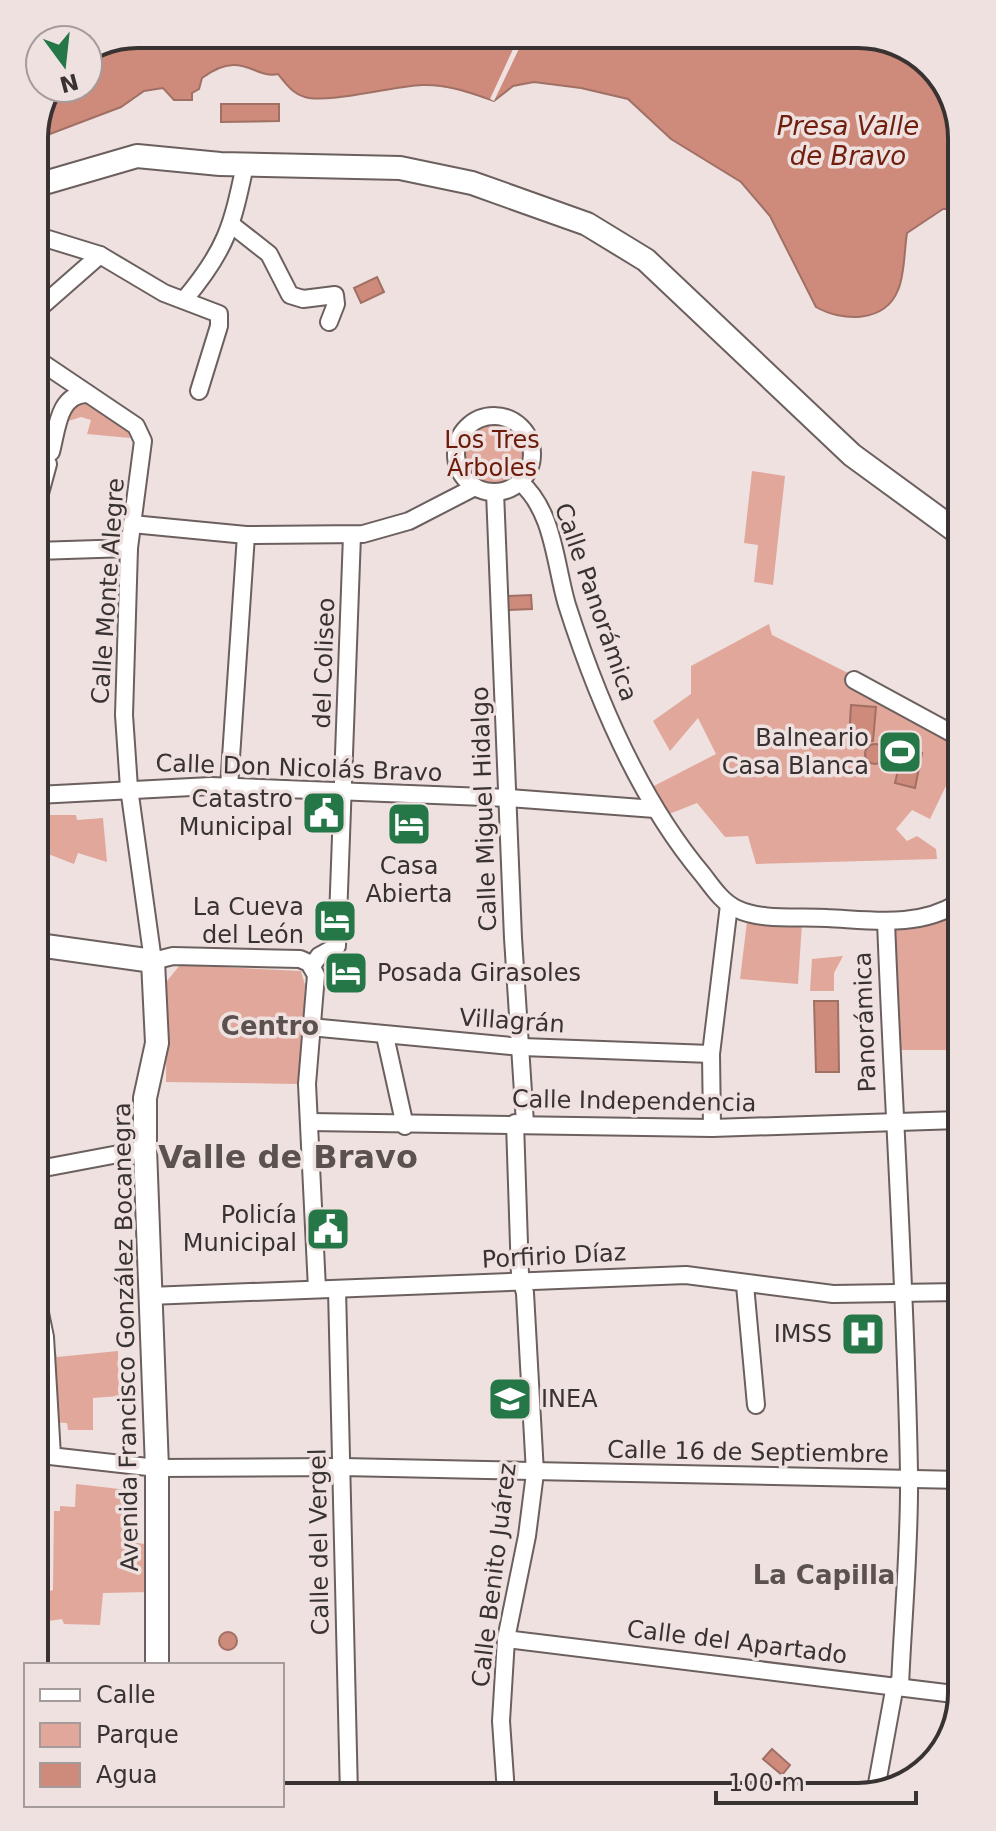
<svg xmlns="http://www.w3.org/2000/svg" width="996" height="1831" font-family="'DejaVu Sans',sans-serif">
	<rect width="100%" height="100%" fill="#eee1df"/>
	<g fill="#e1a79a">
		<polygon points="81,398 125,423 130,438 87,434 91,420 81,417 62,423 67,407"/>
		<circle cx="492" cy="454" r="30"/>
		<polygon points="752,471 785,476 773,585 754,582 758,545 744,543"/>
		<polygon points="769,624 772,635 868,683 957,740 957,763 930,819 912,810 896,829 907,841 917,836 936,849 937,859 756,864 748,836 725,837 697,803 664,816 650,788 716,754 698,718 670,751 653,721 691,694 691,666"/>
		<polygon points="38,815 76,815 77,820 103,818 107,862 78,853 74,864 38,850"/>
		<polygon points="958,908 959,1050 896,1050 892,928"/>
		<polygon points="747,922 802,923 798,984 740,979"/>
		<polygon points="843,956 834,973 834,991 810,991 812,959"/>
		<polygon points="180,965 301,971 305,985 301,1084 166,1082 167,981"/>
		<polygon points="53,1341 57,1357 118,1351 119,1396 93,1398 93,1430 68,1430 67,1423 48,1422 43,1343"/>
		<polygon points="76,1484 128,1490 130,1542 152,1545 150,1592 103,1593 100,1625 64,1624 62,1619 42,1622 41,1586 44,1593 53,1590 54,1511 60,1511 60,1506 75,1507"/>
	</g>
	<g fill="#ce8a7b" stroke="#a17065" stroke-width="2">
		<path d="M 138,34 L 865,34 L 916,52 L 954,98 L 954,209 L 943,209 L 907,233 C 904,251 905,274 898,290 C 885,323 842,322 816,307 L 770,216 L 741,182 L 671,139 L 628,99 L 581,88 L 534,82 L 513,86 L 494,101 C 471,93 447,84 422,85 C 394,86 327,104 305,97 C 292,93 286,84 278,74 C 255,80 242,48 202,78 L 199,89 L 192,93 L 192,100 L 174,100 L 163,88 L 144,91 L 121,107 L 34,140 L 34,132 L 54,88 L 88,88 L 88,55 Z"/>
		<polygon points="221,104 279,104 279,121 221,122"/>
		<polygon points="377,277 384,292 361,303 354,288"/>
		<polygon points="531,595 532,609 508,610 507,596"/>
		<polygon points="851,705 876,707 873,741 849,738"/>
		<circle cx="875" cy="754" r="10"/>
		<polygon points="903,748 922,753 915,788 895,783"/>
		<polygon points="814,1001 838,1001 839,1072 816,1072"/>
		<circle cx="228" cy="1641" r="9"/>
		<polygon points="772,1749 790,1765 782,1775 763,1759"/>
	</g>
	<polygon fill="#eee1df" points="520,34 526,34 494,101 490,99"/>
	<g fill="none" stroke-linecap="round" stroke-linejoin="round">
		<g stroke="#6b605e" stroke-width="20">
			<g id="street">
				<polyline points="232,225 269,254 290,295 303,299 335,295 336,304 329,322"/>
				<polyline points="35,235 100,255 164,293 219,314 219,326 199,391"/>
				<path d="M 184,300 C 226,250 232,227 245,165"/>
				<polyline points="35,312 100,255"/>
				<polyline points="35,358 136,426 143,441 129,548 124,715 129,788 153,961 173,956 300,959 309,963 316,975 307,1084 317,1289"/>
				<circle cx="494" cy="454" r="38"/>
				<path d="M 51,452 C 57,430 58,393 88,394"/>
				<path d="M 520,482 C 554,511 555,565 567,605 C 597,699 639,799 703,875 C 713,888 722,902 737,909 C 761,921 800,916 827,918 C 871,920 919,928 958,903"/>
				<polyline points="495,492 513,938 525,1123"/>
				<polyline points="36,508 48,464"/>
				<polyline points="132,524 246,535 363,534 409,521 475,487"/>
				<polyline points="36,551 129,548"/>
				<polyline points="854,680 957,736"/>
				<polyline points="229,787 246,535"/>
				<polyline points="37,795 211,786 509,798 655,809"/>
				<path d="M 886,921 C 893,1105 906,1289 909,1473 C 910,1544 903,1615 900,1686"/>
				<polyline points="312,966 319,956 337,946 352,535"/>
				<polyline points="310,1027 522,1047 711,1054"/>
				<polyline points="385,1036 405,1126"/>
				<polyline points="309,1122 712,1128 959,1120"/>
				<polyline points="712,1128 711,1054 729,905"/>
				<polyline points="39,1169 145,1149"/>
				<polyline points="745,1285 756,1405"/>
				<polyline points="337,1289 349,1795"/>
				<polyline points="149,1296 686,1275 833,1294 960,1292"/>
				<polyline points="40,1313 45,1337 52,1456"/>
				<polyline points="41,1455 157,1468 342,1467 961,1480"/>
				<polyline points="506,1639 962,1695"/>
				<polyline points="876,1789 895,1685"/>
				<polyline points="506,1793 501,1721 506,1639 527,1536 535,1473 525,1293 520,1275 515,1123"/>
			</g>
		</g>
		<g stroke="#6b605e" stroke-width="26">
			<g id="secondary">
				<polyline points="34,186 137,156 220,164 400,168 472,183 587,224 646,260 852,455 956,531"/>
				<polyline points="38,945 153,961 157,1043 145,1098 145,1149 157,1468 157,1665"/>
			</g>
		</g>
		<use href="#street" stroke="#fff" stroke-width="16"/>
		<use href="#secondary" stroke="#fff" stroke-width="22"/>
	</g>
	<defs>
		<g id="stadium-square" transform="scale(2.3)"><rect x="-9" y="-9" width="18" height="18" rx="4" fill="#267748" stroke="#eee1df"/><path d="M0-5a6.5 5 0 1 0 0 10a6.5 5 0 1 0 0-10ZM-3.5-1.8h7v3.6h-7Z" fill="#fff"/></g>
		<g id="civic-square" transform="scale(2.3)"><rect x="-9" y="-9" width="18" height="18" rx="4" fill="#267748" stroke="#eee1df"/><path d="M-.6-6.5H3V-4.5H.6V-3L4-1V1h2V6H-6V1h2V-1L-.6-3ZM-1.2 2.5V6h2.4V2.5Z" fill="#fff"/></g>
		<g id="hotel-square" transform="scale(2.3)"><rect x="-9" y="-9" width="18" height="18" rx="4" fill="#267748" stroke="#eee1df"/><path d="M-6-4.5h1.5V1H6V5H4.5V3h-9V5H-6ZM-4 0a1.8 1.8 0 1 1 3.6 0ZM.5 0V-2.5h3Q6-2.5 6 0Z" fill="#fff"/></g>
		<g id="hospital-square" transform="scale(2.3)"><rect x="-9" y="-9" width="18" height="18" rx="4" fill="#267748" stroke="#eee1df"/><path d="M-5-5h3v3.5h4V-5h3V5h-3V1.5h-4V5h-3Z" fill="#fff"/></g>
		<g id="school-square" transform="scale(2.3)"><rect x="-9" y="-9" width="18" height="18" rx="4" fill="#267748" stroke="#eee1df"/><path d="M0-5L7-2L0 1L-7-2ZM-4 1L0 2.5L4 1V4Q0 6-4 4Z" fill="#fff"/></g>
	</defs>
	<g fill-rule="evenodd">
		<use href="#stadium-square" x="900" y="752"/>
		<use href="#civic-square" x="324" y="813"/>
		<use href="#hotel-square" x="409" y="824"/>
		<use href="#hotel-square" x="335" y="921"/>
		<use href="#hotel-square" x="346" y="973"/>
		<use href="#civic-square" x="328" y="1229"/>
		<use href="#hospital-square" x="863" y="1334"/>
		<use href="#school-square" x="510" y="1399"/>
	</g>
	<g text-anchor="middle" stroke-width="7" stroke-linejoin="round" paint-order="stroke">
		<g font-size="24" fill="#6c1b0b" stroke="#eee1df">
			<text x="492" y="448">Los Tres<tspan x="492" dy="28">Árboles</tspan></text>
		</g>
		<g font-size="24" fill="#383332" stroke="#eee1df">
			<text transform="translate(108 591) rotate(-86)" y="8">Calle Monte Alegre</text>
			<text transform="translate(596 602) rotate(71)" y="8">Calle Panorámica</text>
			<text transform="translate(324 663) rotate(-88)" y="8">del Coliseo</text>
			<text transform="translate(299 768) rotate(2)" y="8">Calle Don Nicolás Bravo</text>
			<text transform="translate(484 809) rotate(-92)" y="8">Calle Miguel Hidalgo</text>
			<text transform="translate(512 1021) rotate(4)" y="8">Villagrán</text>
			<text transform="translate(865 1022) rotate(-92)" y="8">Panorámica</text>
			<text transform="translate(634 1101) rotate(1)" y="8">Calle Independencia</text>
			<text transform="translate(554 1256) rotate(-3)" y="8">Porfirio Díaz</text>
			<text transform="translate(126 1337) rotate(-91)" y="8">Avenida Francisco González Bocanegra</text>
			<text transform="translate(748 1452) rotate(1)" y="8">Calle 16 de Septiembre</text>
			<text transform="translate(319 1542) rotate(-91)" y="8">Calle del Vergel</text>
			<text transform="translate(494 1575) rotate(-83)" y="8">Calle Benito Juárez</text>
			<text transform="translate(737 1642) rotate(7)" y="8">Calle del Apartado</text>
		</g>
		<g font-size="24" fill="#383332" stroke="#eee1df" text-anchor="end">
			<text x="869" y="746">Balneario<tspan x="869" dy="28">Casa Blanca</tspan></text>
			<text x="293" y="807">Catastro<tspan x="293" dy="28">Municipal</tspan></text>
			<text x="409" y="874" text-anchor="middle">Casa<tspan x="409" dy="28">Abierta</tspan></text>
			<text x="304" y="915">La Cueva<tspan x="304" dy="28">del León</tspan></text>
			<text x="377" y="981" text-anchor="start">Posada Girasoles</text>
			<text x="297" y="1223">Policía<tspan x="297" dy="28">Municipal</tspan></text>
			<text x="832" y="1342">IMSS</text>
			<text x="541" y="1407" text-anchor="start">INEA</text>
		</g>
		<g font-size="26" font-style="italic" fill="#701f0f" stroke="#eee1df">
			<text x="848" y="135">Presa Valle<tspan x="848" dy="30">de Bravo</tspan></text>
		</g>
		<g font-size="26" font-weight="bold" fill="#5b514f" stroke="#eee1df">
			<text x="270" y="1035">Centro</text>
			<text x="824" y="1584">La Capilla</text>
		</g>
		<g font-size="32" font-weight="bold" fill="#5b514f" stroke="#eee1df">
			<text x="288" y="1168">Valle de Bravo</text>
		</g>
	</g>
	<path d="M0 0H996V1831H0ZM138 48H858A90 90 0 0 1 948 138V1693A90 90 0 0 1 858 1783H138A90 90 0 0 1 48 1693V138A90 90 0 0 1 138 48Z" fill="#eee1df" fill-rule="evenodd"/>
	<path fill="none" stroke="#383332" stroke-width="4" d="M138 48H858A90 90 0 0 1 948 138V1693A90 90 0 0 1 858 1783H138A90 90 0 0 1 48 1693V138A90 90 0 0 1 138 48Z"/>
	<rect x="24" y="1663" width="260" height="144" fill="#eee1df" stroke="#a59b9a" stroke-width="2"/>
	<rect x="40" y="1689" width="40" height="12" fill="#ffffff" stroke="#a59b9a" stroke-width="2"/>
	<text x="96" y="1703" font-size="24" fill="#383332">Calle</text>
	<rect x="40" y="1723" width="40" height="24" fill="#e1a79a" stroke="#a59b9a" stroke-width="2"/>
	<text x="96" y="1743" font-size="24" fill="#383332">Parque</text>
	<rect x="40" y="1763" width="40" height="24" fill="#ce8a7b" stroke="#a59b9a" stroke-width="2"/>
	<text x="96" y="1783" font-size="24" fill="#383332">Agua</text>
	<g transform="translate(64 64) rotate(165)"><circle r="38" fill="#eee1df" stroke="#a59b9a" stroke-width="2"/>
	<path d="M0-6L14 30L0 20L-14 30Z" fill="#267748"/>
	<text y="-12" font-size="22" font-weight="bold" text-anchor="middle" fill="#383332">N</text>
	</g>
	<path d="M716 1791v12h200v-12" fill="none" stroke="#383332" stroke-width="4"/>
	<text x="728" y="1791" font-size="24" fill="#383332" stroke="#eee1df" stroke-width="6" paint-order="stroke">100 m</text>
</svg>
